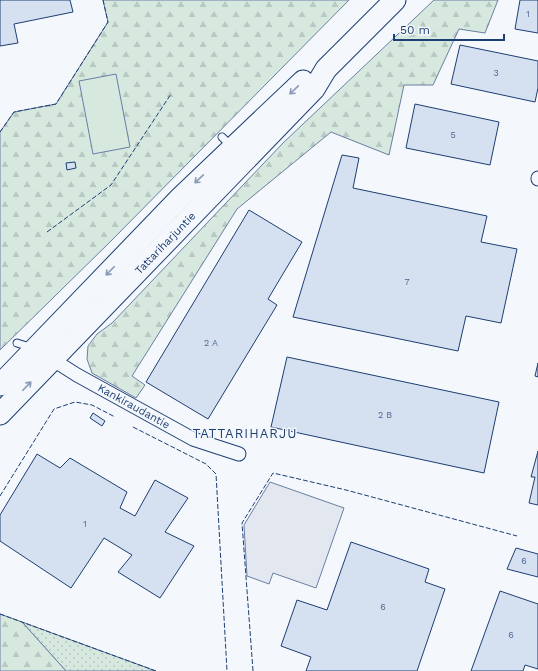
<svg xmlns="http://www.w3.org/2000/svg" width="538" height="671" font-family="'Work Sans',sans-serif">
	<defs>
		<pattern id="grass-dots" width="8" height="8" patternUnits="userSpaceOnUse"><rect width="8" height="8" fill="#d7e8df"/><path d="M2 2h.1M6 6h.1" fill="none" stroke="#b8c8c3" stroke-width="1.8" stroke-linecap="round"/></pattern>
		<pattern id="forest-firs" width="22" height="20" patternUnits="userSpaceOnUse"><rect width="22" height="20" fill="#d7e8df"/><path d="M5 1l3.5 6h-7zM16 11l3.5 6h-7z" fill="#b8c8c3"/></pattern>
	</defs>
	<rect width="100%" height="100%" fill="#f4f7fb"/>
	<polygon fill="url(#grass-dots)" stroke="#687fa3" points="22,622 156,671 66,671"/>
	<g fill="url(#forest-firs)" stroke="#687fa3">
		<polygon points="103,0 349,0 111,241 0,350 0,132 14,112 56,104 108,22"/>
		<polygon points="434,0 498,0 485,33 459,29 433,85 404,85 389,155 331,132 237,209 132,376 145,385 136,398 92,373 87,359 88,346 97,334 112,323 283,143"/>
		<polygon points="0,614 22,622 66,671 0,671"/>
	</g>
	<polygon fill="#d7e8df" stroke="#687fa3" points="116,74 130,147 93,154 79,81"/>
	<polygon fill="#e3e8f0" stroke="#687fa3" points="270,482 344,508 316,588 273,573 269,584 247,576 244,525"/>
	<g fill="#d5e0f0" stroke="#1d3f73">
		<polygon points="0,0 70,0 73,12 14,24 18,43 0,46"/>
		<polygon points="520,0 538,0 538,33 515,29"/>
		<polygon points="460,45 538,61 538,88 535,102 451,84"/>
		<polygon points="415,104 499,122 490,165 406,148"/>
		<polygon points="342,155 359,158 353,188 487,216 481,242 517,249 501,323 466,316 458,351 293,317"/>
		<polygon points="75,162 76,168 67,170 66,163"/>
		<polygon points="249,210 302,242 268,299 277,305 208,419 146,382"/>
		<polygon points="287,357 499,402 484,473 271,427"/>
		<polygon points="538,363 538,377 535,376"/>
		<polygon points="93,413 105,421 102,426 90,418"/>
		<polygon points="538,451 538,505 529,503 535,477 531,477"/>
		<polygon points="37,454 60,468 70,458 127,492 120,508 135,516 155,480 188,498 165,532 194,546 160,598 118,572 132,555 104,538 71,588 0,541 0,515"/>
		<polygon points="351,542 429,569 425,582 445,589 417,671 306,671 311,657 281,646 297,600 327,610"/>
		<polygon points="516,548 538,554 538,577 507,569"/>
		<polygon points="500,591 538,604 538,669 525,665 523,671 471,671"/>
	</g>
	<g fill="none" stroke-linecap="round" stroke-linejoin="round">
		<g stroke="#1d3f73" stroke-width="9">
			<g id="lane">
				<polyline points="222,137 231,146"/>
				<polyline points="17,343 33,348"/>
			</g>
		</g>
		<g stroke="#1d3f73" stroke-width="15">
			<g id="street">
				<polyline points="538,179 538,178"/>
				<polyline points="47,356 77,375 193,439 239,454"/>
			</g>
		</g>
		<g stroke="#1d3f73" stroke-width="23">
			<g id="primary">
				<polyline points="0,385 181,197 303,81"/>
				<polyline points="0,414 314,89 326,69 395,0"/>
			</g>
		</g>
		<use href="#lane" stroke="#f4f7fb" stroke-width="7"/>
		<use href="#street" stroke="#f4f7fb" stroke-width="13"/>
		<use href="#primary" stroke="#f4f7fb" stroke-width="21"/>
		<g stroke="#1d3f73" stroke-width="1" stroke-dasharray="5 2" stroke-linecap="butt">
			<polyline points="0,132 14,112 56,104 108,22 103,0"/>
			<polyline points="47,232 111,185 171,94"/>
			<polyline points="133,427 206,464 216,474 227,671"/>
			<polyline points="0,496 54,409 75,402 92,405 115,417"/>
			<polyline points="0,614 156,671"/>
			<polyline points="253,671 242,523 273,473 346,490 517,536"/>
		</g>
	</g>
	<defs><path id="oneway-shaft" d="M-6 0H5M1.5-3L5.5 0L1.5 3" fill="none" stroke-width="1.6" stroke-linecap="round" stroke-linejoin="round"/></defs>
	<g stroke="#889bb7">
		<use href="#oneway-shaft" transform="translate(294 90) rotate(136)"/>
		<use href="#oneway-shaft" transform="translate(199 179) rotate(137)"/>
		<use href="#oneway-shaft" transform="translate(110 271) rotate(134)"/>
		<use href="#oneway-shaft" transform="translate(27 386) rotate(-46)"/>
	</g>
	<g text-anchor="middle" stroke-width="3" stroke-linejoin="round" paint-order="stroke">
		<g font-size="9" fill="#4b6792">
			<text x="528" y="17">1</text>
			<text x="496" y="76">3</text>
			<text x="453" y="138">5</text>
			<text x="407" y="285">7</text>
			<text x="211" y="346">2 A</text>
			<text x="385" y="418">2 B</text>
			<text x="85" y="527">1</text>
			<text x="524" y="564">6</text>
			<text x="383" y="610">6</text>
			<text x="511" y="638">6</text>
		</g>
		<g font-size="11" fill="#1d3f73" stroke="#f4f7fb">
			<text transform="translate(165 243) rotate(-46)" y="4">Tattariharjuntie</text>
			<text transform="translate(134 406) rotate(29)" y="4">Kankiraudantie</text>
		</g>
		<g font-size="13" letter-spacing="1" fill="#1d3f73" stroke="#f4f7fb">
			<text x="245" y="438">TATTARIHARJU</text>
		</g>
	</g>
	<path d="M394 34v6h110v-6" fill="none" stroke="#1d3f73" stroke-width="2"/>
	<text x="400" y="34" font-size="12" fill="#1d3f73" stroke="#f4f7fb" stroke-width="3" paint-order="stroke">50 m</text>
</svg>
